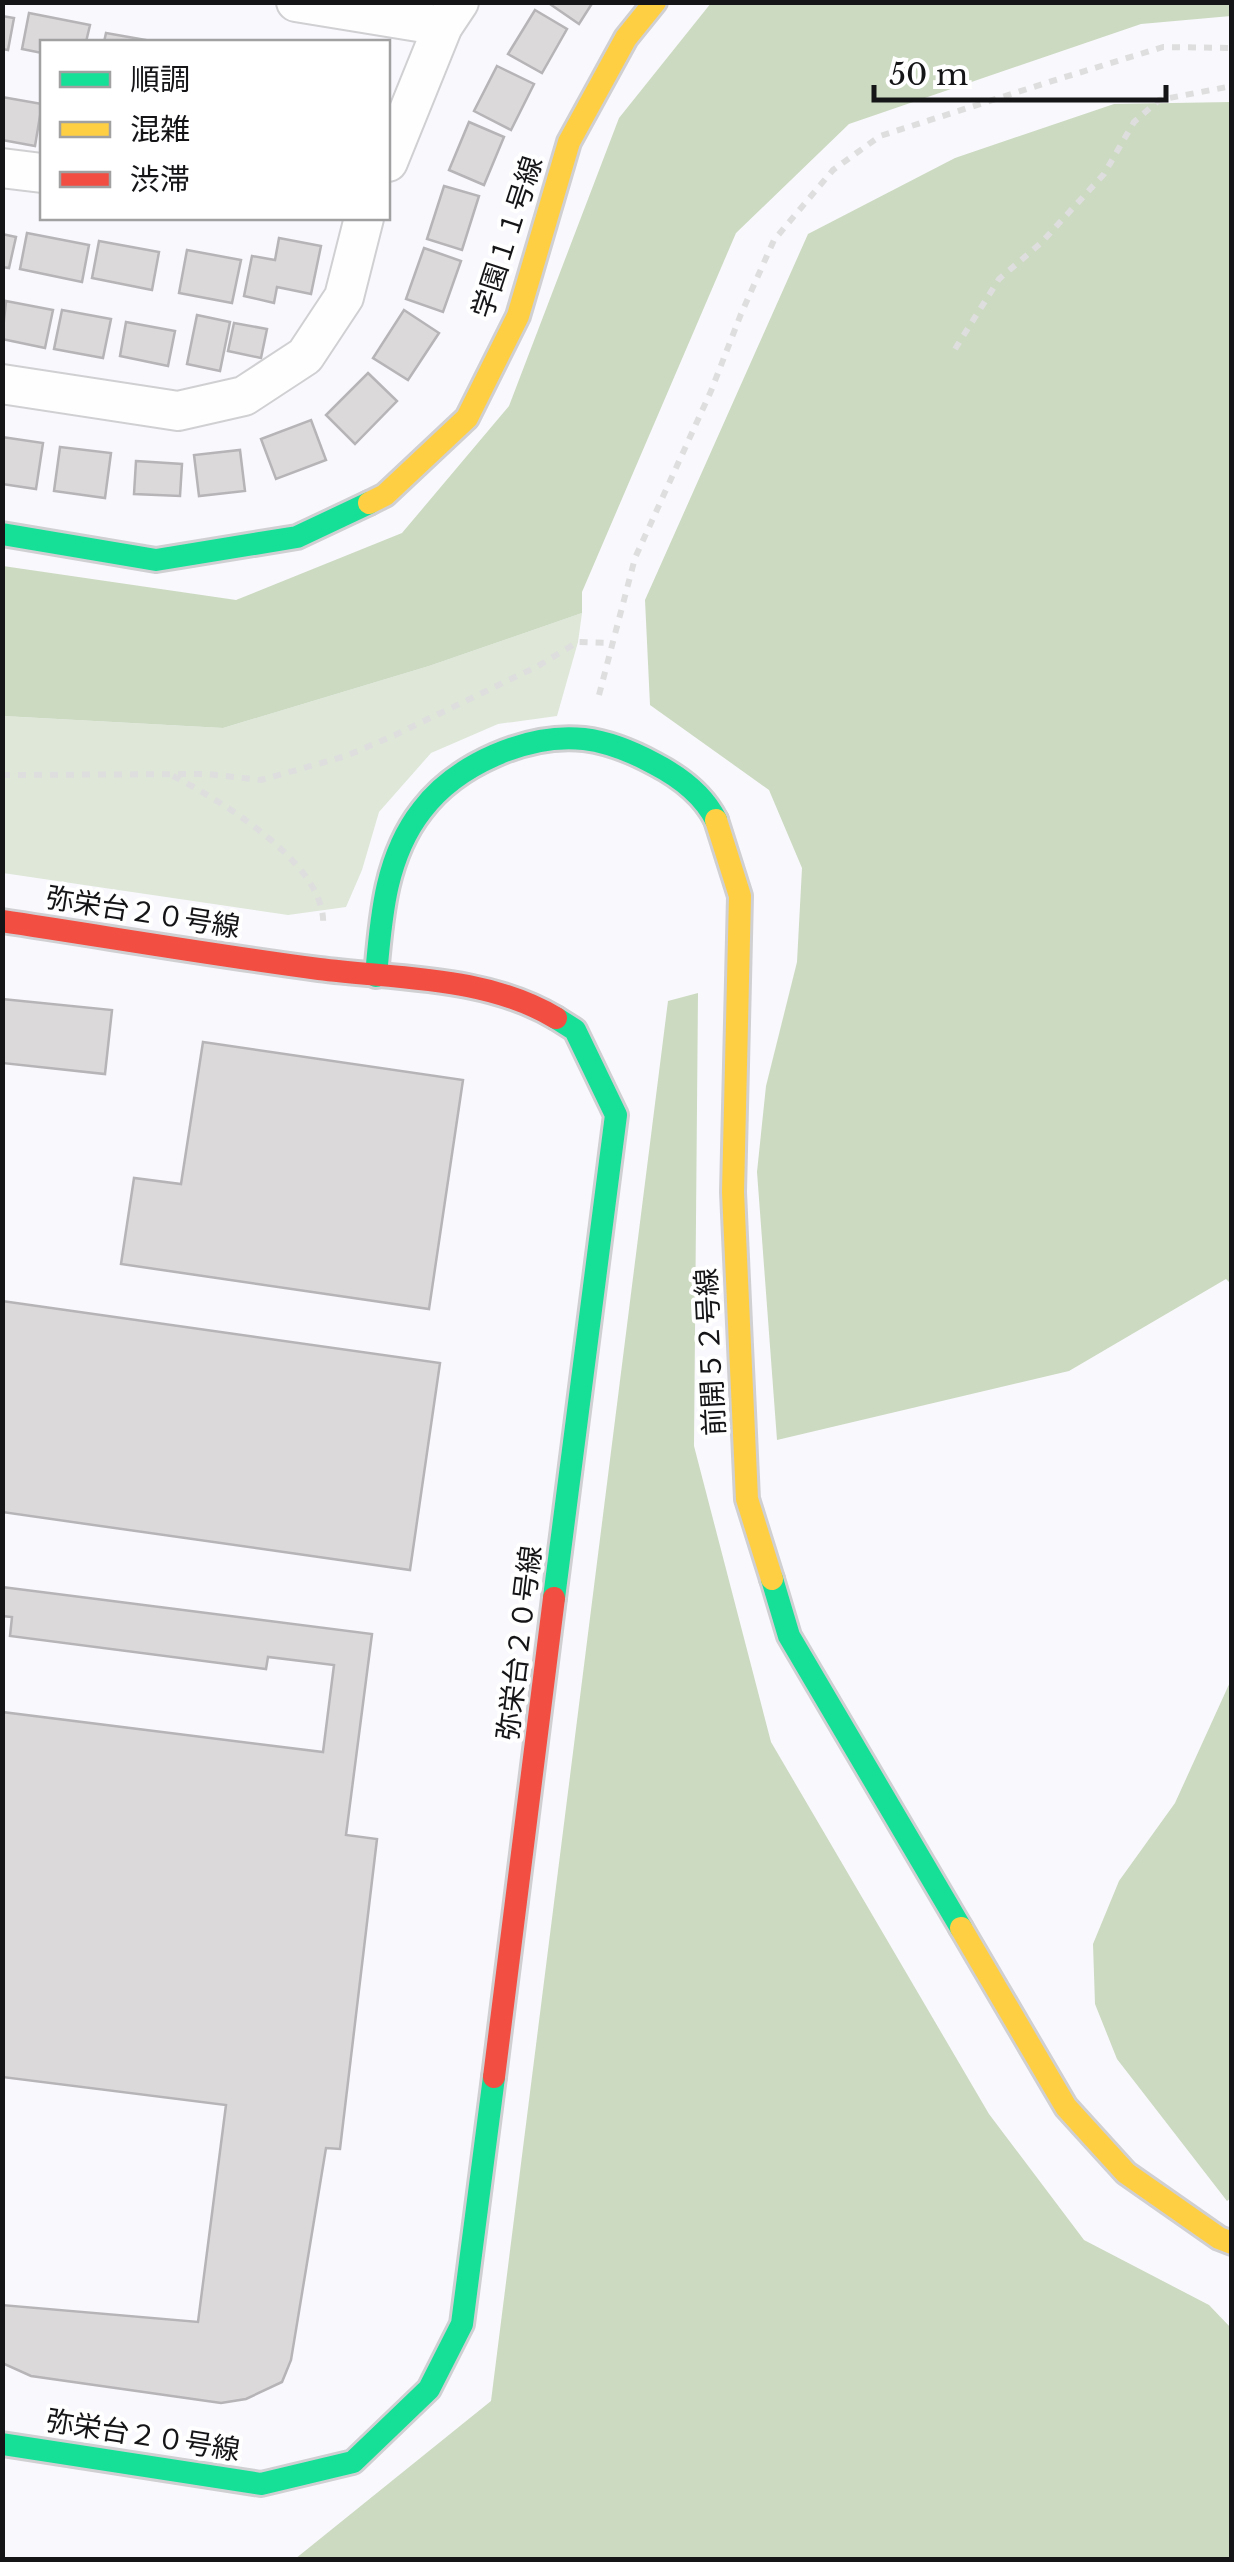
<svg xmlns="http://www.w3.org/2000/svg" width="1234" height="2562" font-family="'Libre Baskerville','Noto Sans JP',serif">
	<rect width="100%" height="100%" fill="#f9f8fd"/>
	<polygon fill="#dee7d8" points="582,613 578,642 557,716 498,724 431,753 379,812 362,870 346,907 288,915 3,873 2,716 223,728 429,666"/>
	<g fill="#ccdac1">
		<polygon points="711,3 1231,3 1231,16 1141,24 849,124 736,233 582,592 582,613 429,666 223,728 3,716 3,566 236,600 402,533 509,406 619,118"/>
		<polygon points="1231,102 1231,1284 1226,1279 1069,1371 777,1440 757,1172 766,1086 797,962 802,868 769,790 650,705 645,600 808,234 955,158 1114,104"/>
		<polygon points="698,993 694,1446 771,1742 989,2114 1084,2240 1209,2305 1231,2328 1231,2559 295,2559 491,2401 668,1001"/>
		<polygon points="1231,1680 1232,2197 1227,2201 1117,2059 1095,2004 1093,1944 1119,1881 1175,1803"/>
	</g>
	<g fill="#dcd9db" stroke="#b6b4b6" stroke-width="2.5">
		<polygon points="547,2 593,2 579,24"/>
		<polygon points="535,10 567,29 542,73 508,54"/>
		<polygon points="29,13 90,25 86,42 42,42 42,53 22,49"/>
		<polygon points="2,16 14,18 8,50 2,49"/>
		<polygon points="106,33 157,42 104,42"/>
		<polygon points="497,66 534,84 511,130 474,111"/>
		<polygon points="2,97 42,104 35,146 2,140"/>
		<polygon points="469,122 504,137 484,185 449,170"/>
		<polygon points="444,186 479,196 462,250 427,239"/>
		<polygon points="27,233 89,245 82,282 20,269"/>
		<polygon points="2,234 16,237 9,268 2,267"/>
		<polygon points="279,238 321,246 311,294 277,287 274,303 244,296 252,256 275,260"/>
		<polygon points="99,241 159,252 152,290 92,278"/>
		<polygon points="424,248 461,261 443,312 406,299"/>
		<polygon points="187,250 241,260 232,303 179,293"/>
		<polygon points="6,301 53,310 45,348 2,339"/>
		<polygon points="62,310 111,319 103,358 54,349"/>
		<polygon points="404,310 439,333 408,380 373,358"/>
		<polygon points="197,315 230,322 220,371 187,364"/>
		<polygon points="126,322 175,331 168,366 120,356"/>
		<polygon points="234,323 267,329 261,358 228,351"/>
		<polygon points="368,373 397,401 355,444 326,415"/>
		<polygon points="311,420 326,460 276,479 261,439"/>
		<polygon points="2,437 43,443 36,489 2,484"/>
		<polygon points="60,447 111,453 105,498 54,491"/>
		<polygon points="240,450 245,491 199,496 194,455"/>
		<polygon points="136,461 182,464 180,496 134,494"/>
		<polygon points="2,999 112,1010 105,1074 2,1063"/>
		<polygon points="203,1042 463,1080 429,1309 121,1264 134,1178 181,1184"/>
		<polygon points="2,1301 440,1363 410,1570 2,1512"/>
		<polygon points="2,1587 372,1634 346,1835 377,1839 340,2149 326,2148 291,2360 282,2382 246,2399 221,2403 31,2376 2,2363 2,2305 198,2322 226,2105 2,2077 2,1712 323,1752 334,1665 268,1657 266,1669 10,1636 12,1617 2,1616"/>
	</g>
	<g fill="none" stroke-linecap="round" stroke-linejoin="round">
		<g stroke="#d0d0d3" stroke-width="42">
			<g id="street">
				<polyline points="296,2 443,26"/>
				<polyline points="388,162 443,26 459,2"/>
				<polyline points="2,168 42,173"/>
				<polyline points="2,384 178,411 244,396 305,356 344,297 364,218"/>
			</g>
		</g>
		<g stroke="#d0d0d3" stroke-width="28">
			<g id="fast">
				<polyline points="2,534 156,560 297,537 369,503"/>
				<path d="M 376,976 C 381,918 385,857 422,810 C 456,765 527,733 584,739 C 609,742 633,752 655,764 C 680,777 703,794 716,820"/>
				<polyline points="772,1579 789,1636 961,1928"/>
				<polyline points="554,1598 616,1115 575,1030 556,1018"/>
				<polyline points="2,2444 261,2484 353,2462 429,2389 462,2324 494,2077"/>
			</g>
		</g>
		<g stroke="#d0d0d3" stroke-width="28">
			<g id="slow">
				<polyline points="369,503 385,495 467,418 518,316 569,142 626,38 655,2"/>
				<polyline points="716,820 740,896 733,1192 747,1499 772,1579"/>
				<polyline points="961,1928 1066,2107 1126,2173 1219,2238 1232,2243"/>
			</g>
		</g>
		<g stroke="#d0d0d3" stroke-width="28">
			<g id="jam">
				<path d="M 2,921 C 108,937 213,955 319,969 C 398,979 486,976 556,1018"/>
				<polyline points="494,2077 554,1598"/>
			</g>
		</g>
		<g stroke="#dedede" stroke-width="6" stroke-dasharray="8 8" stroke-linecap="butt">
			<polyline points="955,349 999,279 1041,243 1104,174 1134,122 1159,100 1232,86"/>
			<polyline points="599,695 635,558 711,391 741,314 774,240 833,170 880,136 1049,82 1163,47 1232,48"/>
			<polyline points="2,775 207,774 261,780 346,756 395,735 538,666 578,642 611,643"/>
			<path d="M 173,776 C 220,800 328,865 323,926"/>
		</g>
		<use href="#street" stroke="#fefeff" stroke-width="38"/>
		<use href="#fast" stroke="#16e098" stroke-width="22"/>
		<use href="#slow" stroke="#ffcf43" stroke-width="22"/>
		<use href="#jam" stroke="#f24e42" stroke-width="22"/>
	</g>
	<g text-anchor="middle" stroke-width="8" stroke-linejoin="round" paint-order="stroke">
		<g font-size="28" fill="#151417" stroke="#fff">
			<text transform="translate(507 237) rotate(-72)" y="10">学園１１号線</text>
			<text transform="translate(143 912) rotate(9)" y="10">弥栄台２０号線</text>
			<text transform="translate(710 1352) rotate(-93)" y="10">前開５２号線</text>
			<text transform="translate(519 1643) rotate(-83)" y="10">弥栄台２０号線</text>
			<text transform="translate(143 2435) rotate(9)" y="10">弥栄台２０号線</text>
		</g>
	</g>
	<rect width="1234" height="2562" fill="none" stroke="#151417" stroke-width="10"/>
	<rect x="40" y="40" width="350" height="180" fill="#ffffff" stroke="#a1a1a2" stroke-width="2.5"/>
	<rect x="60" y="72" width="50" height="15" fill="#16e098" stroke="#a1a1a2" stroke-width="2.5"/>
	<text x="130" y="90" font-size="30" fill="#151417">順調</text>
	<rect x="60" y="122" width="50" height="15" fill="#ffcf43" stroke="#a1a1a2" stroke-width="2.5"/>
	<text x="130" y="140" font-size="30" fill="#151417">混雑</text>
	<rect x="60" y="172" width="50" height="15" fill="#f24e42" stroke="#a1a1a2" stroke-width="2.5"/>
	<text x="130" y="190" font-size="30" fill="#151417">渋滞</text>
	<path d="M874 85v15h292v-15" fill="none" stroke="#151417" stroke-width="5"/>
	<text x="889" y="85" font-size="30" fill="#151417" stroke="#ffffff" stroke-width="8" paint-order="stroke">50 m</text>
</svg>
